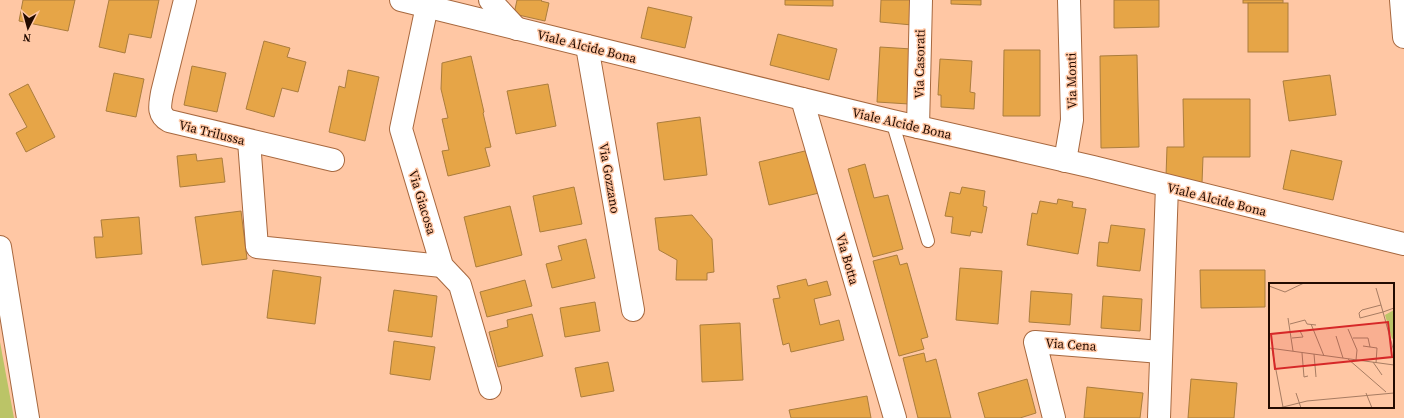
<svg xmlns="http://www.w3.org/2000/svg" width="1404" height="418" font-family="'Source Serif 4',serif">
	<rect width="100%" height="100%" fill="#ffc7a4"/>
	<polygon fill="#bbc467" points="0,342 14,418 0,418"/>
	<g fill="#e6a547" stroke="#ab7d3d">
		<polygon points="23,0 75,0 68,31 19,21"/>
		<polygon points="109,0 159,0 151,38 129,34 125,53 99,47"/>
		<polygon points="517,0 542,0 541,1 549,3 545,21 514,14"/>
		<polygon points="785,0 833,0 833,6 785,5"/>
		<polygon points="881,0 914,0 912,25 880,22"/>
		<polygon points="951,0 981,0 981,5 951,4"/>
		<polygon points="1114,0 1159,0 1159,27 1114,28"/>
		<rect x="1243" y="0" width="40" height="3"/>
		<rect x="1248" y="3" width="40" height="49"/>
		<polygon points="648,7 692,17 685,48 641,38"/>
		<polygon points="778,34 837,49 829,80 770,65"/>
		<polygon points="264,41 290,48 287,57 306,62 298,92 282,88 274,117 246,109"/>
		<polygon points="880,47 912,49 909,104 877,102"/>
		<polygon points="1004,50 1040,50 1040,116 1003,116"/>
		<polygon points="1137,55 1139,147 1101,148 1100,56"/>
		<polygon points="471,56 484,112 483,113 491,147 485,148 490,166 448,176 442,151 449,150 442,119 448,118 441,89 442,63"/>
		<polygon points="940,59 972,61 970,92 975,93 974,109 941,107 941,95 938,95"/>
		<polygon points="192,66 226,73 217,112 184,105"/>
		<polygon points="348,70 379,77 365,141 329,132 339,86 345,88"/>
		<polygon points="114,73 144,79 136,117 106,111"/>
		<polygon points="1330,75 1336,115 1289,121 1283,81"/>
		<polygon points="28,84 55,137 26,152 16,133 27,127 9,94"/>
		<polygon points="548,84 556,126 516,134 507,91"/>
		<polygon points="1183,99 1250,99 1250,157 1203,157 1202,183 1166,176 1167,147 1184,147"/>
		<polygon points="700,117 707,175 664,180 657,123"/>
		<polygon points="809,150 819,193 769,205 759,162"/>
		<polygon points="1291,150 1342,161 1333,200 1283,189"/>
		<polygon points="196,154 197,161 222,158 225,182 180,187 177,156"/>
		<polygon points="865,164 874,198 888,195 903,249 873,257 848,169"/>
		<polygon points="574,187 582,224 540,232 533,196"/>
		<polygon points="962,187 985,191 983,206 987,207 982,233 971,231 970,236 951,233 953,217 945,216 950,192 960,194"/>
		<polygon points="1058,199 1073,202 1072,207 1086,209 1078,254 1027,245 1032,213 1037,214 1040,201 1057,204"/>
		<polygon points="510,206 522,255 476,267 464,217"/>
		<polygon points="241,211 247,259 202,265 195,217"/>
		<polygon points="692,215 712,239 714,272 707,273 707,280 676,280 677,260 659,250 655,218"/>
		<polygon points="139,217 142,254 96,258 94,237 103,237 101,220"/>
		<polygon points="1111,225 1145,229 1140,271 1097,266 1099,242 1108,243"/>
		<polygon points="586,239 595,278 552,288 546,264 562,260 558,246"/>
		<polygon points="897,255 900,265 907,263 928,337 921,339 924,349 899,356 873,261"/>
		<polygon points="960,268 1002,271 998,324 956,320"/>
		<polygon points="273,270 321,277 315,324 267,318"/>
		<polygon points="1200,270 1265,270 1265,307 1201,308"/>
		<polygon points="806,279 808,286 827,281 831,295 814,299 820,325 839,320 844,340 791,352 789,343 783,345 773,299 780,298 777,286"/>
		<polygon points="525,280 532,306 487,317 480,292"/>
		<polygon points="394,290 437,296 432,337 388,331"/>
		<polygon points="1031,291 1072,294 1070,325 1029,322"/>
		<polygon points="1103,296 1142,299 1140,331 1101,328"/>
		<polygon points="595,302 600,331 565,337 560,308"/>
		<polygon points="532,314 543,356 498,367 489,332 508,327 507,320"/>
		<polygon points="740,323 743,380 702,382 700,325"/>
		<polygon points="394,341 435,347 430,380 390,374"/>
		<polygon points="924,353 926,362 936,359 951,418 918,418 903,358"/>
		<polygon points="608,362 614,391 581,397 575,368"/>
		<polygon points="1027,379 1036,413 1020,418 985,418 978,393"/>
		<polygon points="1191,379 1237,383 1234,418 1188,418"/>
		<polygon points="1087,387 1143,393 1140,418 1084,418"/>
		<polygon points="867,396 871,418 791,418 789,410"/>
	</g>
	<g fill="none" stroke-linecap="round" stroke-linejoin="round">
		<g stroke="#a7683f" stroke-width="14">
			<polyline id="service" points="892,121 928,241"/>
		</g>
		<g stroke="#a7683f" stroke-width="24">
			<g id="minor">
				<path d="M 185,0 L 162,93 C 160,105 157,114 169,121 L 333,160"/>
				<polyline points="490,0 517,29"/>
				<polyline points="1401,0 1404,37"/>
				<polyline points="427,6 401,129 442,266 460,285 490,388"/>
				<polyline points="587,46 633,310"/>
				<polyline points="802,99 895,418"/>
				<polyline points="918,127 921,0"/>
				<polyline points="249,141 257,247 442,266"/>
				<polyline points="1065,161 1072,120 1069,0"/>
				<polyline points="0,247 28,418"/>
				<polyline points="1054,418 1035,342 1161,352"/>
				<polyline points="1159,418 1167,186"/>
			</g>
		</g>
		<g stroke="#a7683f" stroke-width="24">
			<polyline id="tertiary" points="401,0 892,121 1093,167 1404,244"/>
		</g>
		<use href="#service" stroke="#fff" stroke-width="12"/>
		<use href="#minor" stroke="#fff" stroke-width="22"/>
		<use href="#tertiary" stroke="#fff" stroke-width="22"/>
	</g>
	<g text-anchor="middle" stroke-width="3" stroke-linejoin="round" paint-order="stroke">
		<g font-size="13" fill="#230b00" stroke="#ffc7a4">
			<text transform="translate(587 46) rotate(14)" y="5">Viale Alcide Bona</text>
			<text transform="translate(919 64) rotate(-89)" y="5">Via Casorati</text>
			<text transform="translate(1071 81) rotate(-91)" y="5">Via Monti</text>
			<text transform="translate(902 123) rotate(13)" y="5">Viale Alcide Bona</text>
			<text transform="translate(212 132) rotate(14)" y="5">Via Trilussa</text>
			<text transform="translate(610 178) rotate(80)" y="5">Via Gozzano</text>
			<text transform="translate(1217 199) rotate(14)" y="5">Viale Alcide Bona</text>
			<text transform="translate(423 202) rotate(73)" y="5">Via Giacosa</text>
			<text transform="translate(848 259) rotate(74)" y="5">Via Botta</text>
			<text transform="translate(1071 344) rotate(4)" y="5">Via Cena</text>
		</g>
	</g>
	<g transform="translate(1269 283)">
		<rect width="125" height="125" fill="#ffc7a4"/>
		<path d="M 125,27 L 125,55 L 123,56 L 116,32 Z" fill="#bbc467"/>
		<path fill="none" stroke="#a77c62" stroke-width="1" d="M 0,3 L 16,9 L 35,0M 107,5 L 112,22M 112,22 L 114,29 L 91,35 L 90,30 L 93,27 ZM 125,25 L 114,29 L 125,69M 19,35 L 24,68M 21,41 L 36,37 L 38,41 L 47,42M 42,41 L 55,73M 79,46 L 88,67 L 87,77M 67,53 L 74,75M 23,55 L 34,54 L 31,48M 84,55 L 99,55 L 101,64M 94,63 L 108,65 L 107,80M 0,65 L 125,82M 3,66 L 14,124M 33,70 L 35,94 L 39,93M 45,71 L 47,94M 79,76 L 117,109M 104,79 L 113,92M 27,110 L 32,125M 97,110 L 103,125M 10,125 L 38,118 L 125,110"/>
		<path fill="#d62828" fill-opacity="0.15" stroke="#d62828" stroke-width="2" d="M 119,39 L 123,74 L 6,86 L 2,51 Z"/>
		<rect width="125" height="125" fill="none" stroke="#230b00" stroke-width="2"/>
	</g>
	<g transform="translate(28 28) rotate(186)" stroke="#ffc7a4" stroke-width="3" paint-order="stroke">
	<path d="M0-3L7 15L0 10L-7 15Z" fill="#230b00"/>
	<text y="-6" font-size="11" font-weight="bold" text-anchor="middle" fill="#230b00">N</text>
	</g>
</svg>
